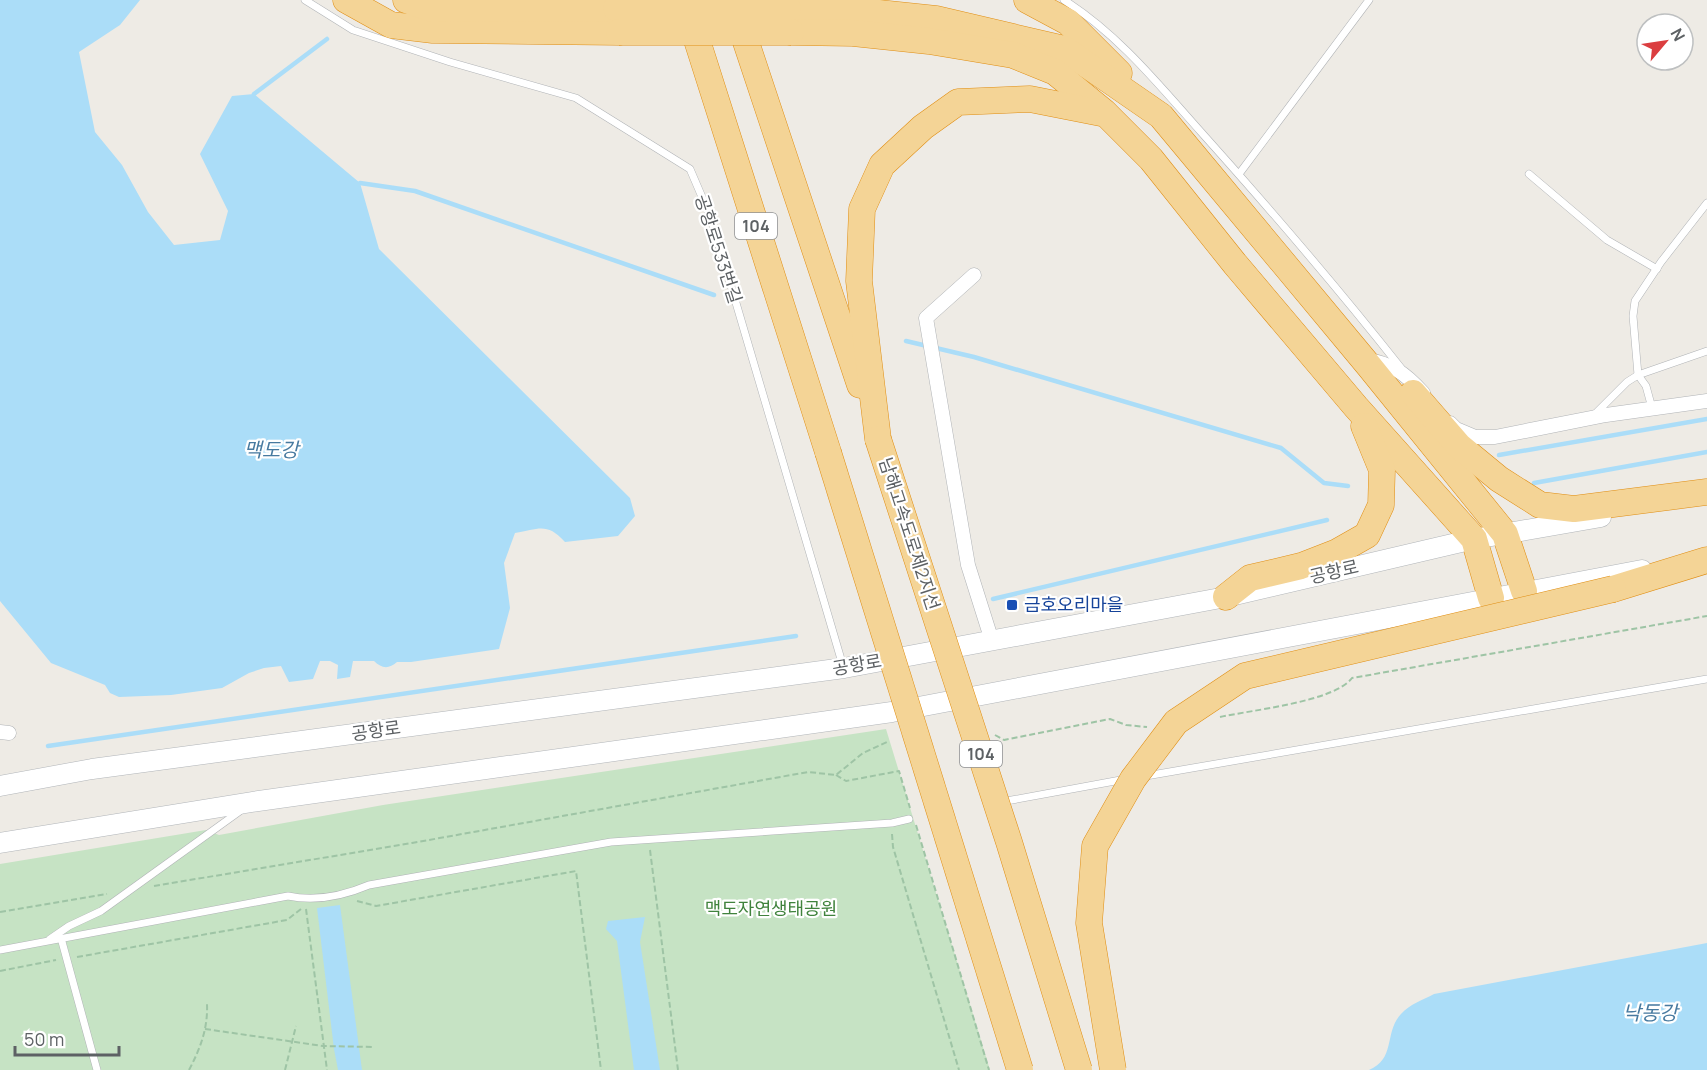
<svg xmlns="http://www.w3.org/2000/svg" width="1707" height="1070" font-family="Manrope,'Noto Sans KR',sans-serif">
	<rect width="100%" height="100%" fill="#eeebe5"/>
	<polygon fill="#c6e3c4" points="886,729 990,1070 0,1070 0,864 206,830 219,835 383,805"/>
	<g fill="#abddf8">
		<path d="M 0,0 L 140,0 L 120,25 L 79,52 L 95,132 L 122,165 L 148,212 L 174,245 L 220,240 L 228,211 L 200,154 L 232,96 L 254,94 L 360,183 L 379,249 L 630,498 L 635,516 L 618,536 L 565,542 C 547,522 539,529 515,533 L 504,563 L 510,608 L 499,649 L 411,662 L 397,662 C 389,669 382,669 374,661 L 353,661 L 350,677 L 337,679 L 338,665 L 330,661 L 320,661 L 313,679 L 289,682 L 281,666 L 264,668 L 249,673 L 222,688 L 171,695 L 119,697 L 110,693 L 105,685 L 51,663 L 0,601 Z"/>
		<polygon points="340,905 362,1070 338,1070 334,1049 317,908"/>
		<polygon points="645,917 640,942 660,1070 634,1070 617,941 606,929 608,921"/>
		<path d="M 1707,943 L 1707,1070 L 1369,1070 C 1396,1059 1384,1032 1401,1014 C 1410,1004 1423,1000 1434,994 Z"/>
	</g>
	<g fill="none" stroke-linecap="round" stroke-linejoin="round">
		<g stroke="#abddf8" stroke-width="4.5">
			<polyline points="254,94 327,39"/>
			<polyline points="360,183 415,191 714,295"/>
			<polyline points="906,341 974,357 1281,448 1324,483 1348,486"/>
			<polyline points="1499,455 1707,419"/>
			<polyline points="1534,483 1707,452"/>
			<polyline points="993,599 1327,520"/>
			<polyline points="48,746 796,636"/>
		</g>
		<g stroke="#b0b3b6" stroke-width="8">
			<g id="lane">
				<polyline points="305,0 353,30 450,62 576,98 690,169 711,218 843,666"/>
				<path d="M 1064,0 C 1118,34 1159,85 1201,132 C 1270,209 1337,287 1401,368"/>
				<polyline points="1239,174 1369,0"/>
				<polyline points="1529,174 1607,240 1657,269"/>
				<polyline points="1652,408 1646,386 1638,375 1633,316 1635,301 1661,262 1707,203"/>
				<polyline points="1595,414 1627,382 1638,375 1707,351"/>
				<polyline points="1146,776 1707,679"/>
				<polyline points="1001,802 1126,779"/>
				<polyline points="61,938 97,1070"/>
				<polyline points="50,939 69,926 101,911 240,811"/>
				<path d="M 0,950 L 288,896 C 316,902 343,896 369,885 L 611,842 L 892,823 L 909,819"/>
			</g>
		</g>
		<g stroke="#b0b3b6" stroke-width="15">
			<g id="street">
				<polyline points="974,275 926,318 968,565 992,641"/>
				<path d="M 1364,359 C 1392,364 1404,372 1423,393"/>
				<polyline points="1450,423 1456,429 1475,437 1495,437 1606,415 1707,401"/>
				<polyline points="0,732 9,733"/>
			</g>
		</g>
		<g stroke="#b1b5b9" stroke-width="21">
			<g id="secondary">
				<polyline points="0,786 92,769 844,668 1226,597 1474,539 1601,517"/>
				<polyline points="0,843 252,802 892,712 1642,570"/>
			</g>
		</g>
		<g stroke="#e08e13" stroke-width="27">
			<g id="highway">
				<polyline points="346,0 391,25 433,30 619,32"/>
				<polyline points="406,0 432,9 616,8"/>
				<polyline points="1027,0 1068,22 1119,73"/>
				<polyline points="788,9 851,10 936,19 1064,49 1161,116 1369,366 1505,534 1524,591"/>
				<polyline points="688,12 828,452"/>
				<polyline points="736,12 860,385"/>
				<polyline points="791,32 853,33 929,41 1013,55 1055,72 1104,112"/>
				<polyline points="1413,393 1459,446 1499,479 1540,505 1574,509 1707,492"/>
				<polyline points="878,439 859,281 862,209 882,165 923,127 958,102 1030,99 1106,114 1151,159 1235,264 1356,407 1474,539 1491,598"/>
				<polyline points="1613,589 1707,560"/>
				<polyline points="1226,597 1250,578 1301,566 1337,552 1367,535 1381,505 1382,470 1364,426"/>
			</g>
		</g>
		<g stroke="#9ec4a5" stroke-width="2" stroke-dasharray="6 3" stroke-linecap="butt">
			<path d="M 1220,717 C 1251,710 1334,702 1352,678 L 1707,616"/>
			<polyline points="995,735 1004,740 1110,719 1126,725 1147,727"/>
			<polyline points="836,775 846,781 899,771 910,808"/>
			<polyline points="916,825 989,1070"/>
			<polyline points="892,834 893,847 959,1070"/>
			<polyline points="650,850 678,1070"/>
			<polyline points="154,886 412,843 808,772 836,775 863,753 889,741"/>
			<polyline points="357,901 376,906 576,871 601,1070"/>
			<polyline points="306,909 327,1070"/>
			<polyline points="0,912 107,894"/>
			<polyline points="77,957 287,920 301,909"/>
			<polyline points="0,971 56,960"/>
			<polyline points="205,1029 323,1046 374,1047"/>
			<path d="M 189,1070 C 200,1049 208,1029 207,1004"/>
			<polyline points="285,1070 296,1026"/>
		</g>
		<use href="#lane" stroke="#fff" stroke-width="7"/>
		<use href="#street" stroke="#fff" stroke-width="14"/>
		<use href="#secondary" stroke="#fff" stroke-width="20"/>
		<use href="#highway" stroke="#f4d496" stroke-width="26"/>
		<g stroke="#e08e13" stroke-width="27" stroke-linecap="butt">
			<g id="highway-bridge">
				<polyline points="616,8 788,9"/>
				<polyline points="619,32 791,32"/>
				<polyline points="878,439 1009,842 1079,1070"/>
				<polyline points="828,452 1020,1070"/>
				<polyline points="1113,1070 1089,923 1095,846 1133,779 1176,722 1245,676 1613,589"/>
			</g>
		</g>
		<use href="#highway-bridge" stroke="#f4d496" stroke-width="26"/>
	</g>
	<rect fill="#1a4fb4" stroke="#fff" stroke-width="2" x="1006" y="599" width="12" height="12" rx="3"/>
	<g text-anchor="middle" stroke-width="4.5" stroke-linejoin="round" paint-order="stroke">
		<g fill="#fff" stroke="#8e9092" stroke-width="1.5">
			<rect x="735" y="213" width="42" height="26" rx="4.5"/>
			<rect x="960" y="741" width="42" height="26" rx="4.5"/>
		</g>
		<g font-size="16" font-weight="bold" fill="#5d6164">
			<text x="756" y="232">104</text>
			<text x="981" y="760">104</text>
		</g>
		<g font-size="18" fill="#5d6164" stroke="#fff">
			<text transform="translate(718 249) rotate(72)" y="6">공항로533번길</text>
			<text transform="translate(909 534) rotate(72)" y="6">남해고속도로제2지선</text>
			<text transform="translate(1334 572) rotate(-13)" y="6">공항로</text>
			<text transform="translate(857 665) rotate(-10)" y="6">공항로</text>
			<text transform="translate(376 731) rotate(-8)" y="6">공항로</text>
		</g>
		<g font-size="18" fill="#164399" stroke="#fff" text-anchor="start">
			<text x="1024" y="611">금호오리마을</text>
		</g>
		<g font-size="18" fill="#40833d" stroke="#fff">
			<text x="771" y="915">맥도자연생태공원</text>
		</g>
		<g font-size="20" font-style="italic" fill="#477aa0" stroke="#fff">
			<text x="271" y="457">맥도강</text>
			<text x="1650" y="1020">낙동강</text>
		</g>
	</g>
	<g transform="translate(1665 42) rotate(61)"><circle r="28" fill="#ffffff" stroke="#bec0c1" stroke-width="1.5"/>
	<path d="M0-4.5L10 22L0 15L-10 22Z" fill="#db3e40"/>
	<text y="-9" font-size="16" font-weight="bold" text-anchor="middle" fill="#5d6164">N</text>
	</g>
	<path d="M15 1046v9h104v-9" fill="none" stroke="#5d6164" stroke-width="3"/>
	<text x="24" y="1046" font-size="18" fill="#5d6164" stroke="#ffffff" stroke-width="4.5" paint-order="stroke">50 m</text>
</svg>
